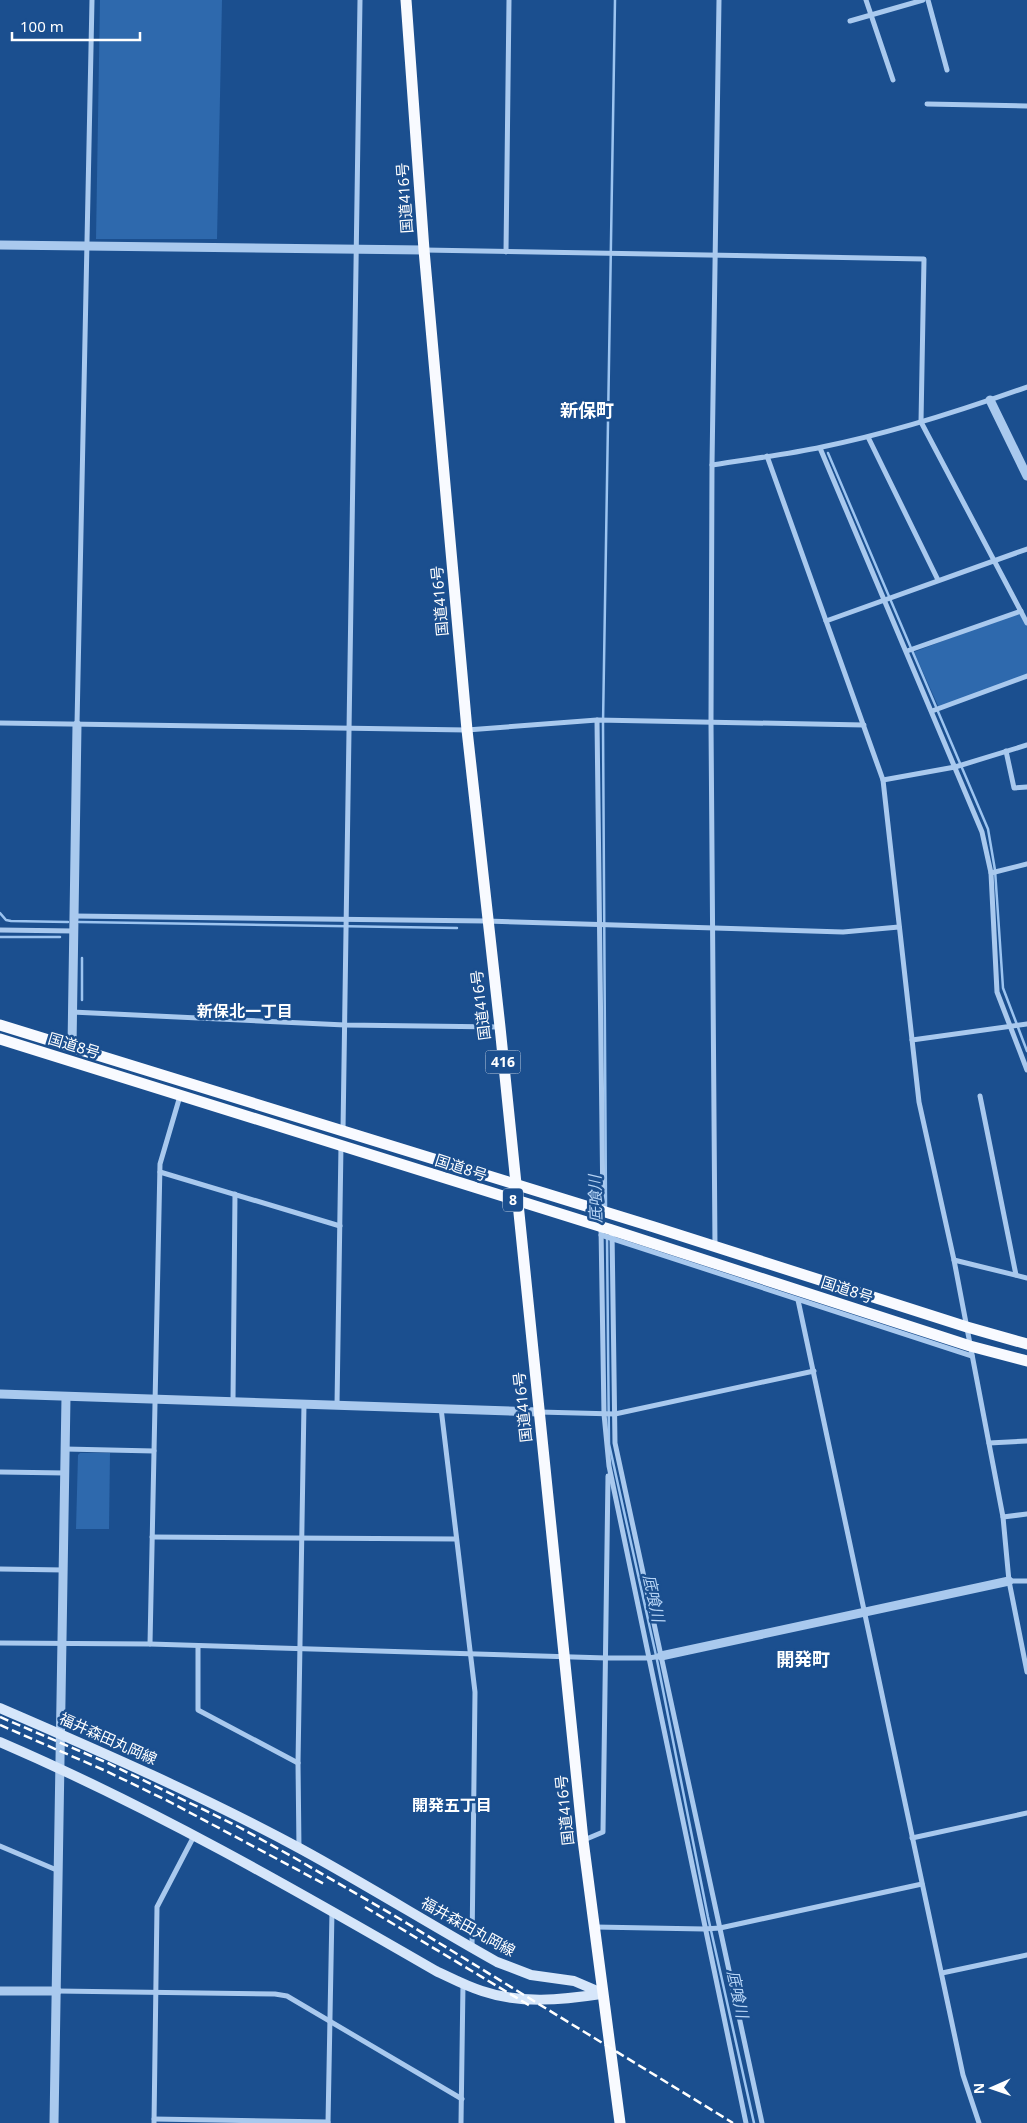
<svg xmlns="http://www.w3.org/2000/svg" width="1027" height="2123" font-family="'Noto Sans','Noto Sans JP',sans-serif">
	<rect width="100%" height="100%" fill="#1b4f8f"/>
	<g fill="#2e69ad">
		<polygon points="100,0 222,0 217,239 96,239"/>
		<polygon points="1021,611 1027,623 1027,674 939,708 914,652"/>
		<polygon points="80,1453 110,1453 109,1529 76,1529 78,1455"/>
	</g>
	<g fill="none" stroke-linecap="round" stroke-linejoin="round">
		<g stroke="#9cc4f0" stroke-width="2.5">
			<polyline points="828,453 988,829 995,870 1003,988 1027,1051"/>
			<polyline points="0,913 6,920 11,921 68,922"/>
			<polyline points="79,922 457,928"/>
			<polyline points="0,937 60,937"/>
			<polyline points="82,1000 82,958"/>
			<polyline points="606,1208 603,724 615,0"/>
			<polyline points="607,1236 609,1444 657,1660 708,1917 754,2123"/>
		</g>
		<g stroke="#a9c9ee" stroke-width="5">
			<polyline points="866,0 893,80"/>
			<polyline points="928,0 947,70"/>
			<polyline points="850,21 923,0"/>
			<polyline points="927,104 1027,106"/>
			<polyline points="424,250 924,259 921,422 1027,623"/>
			<polyline points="506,252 509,0"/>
			<polyline points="868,437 938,580"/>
			<polyline points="820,448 982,832 991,873 997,992 1027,1070"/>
			<polyline points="767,456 883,780 919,1102 954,1260 1003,1517 1009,1581 1027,1672"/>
			<path d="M 712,465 C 748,459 785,455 822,447 C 892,433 960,411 1027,387"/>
			<polyline points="826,621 1027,549"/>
			<polyline points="907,651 1021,611"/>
			<polyline points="932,711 1027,676"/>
			<polyline points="597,720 603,1211"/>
			<polyline points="0,723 467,730 597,720 864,725"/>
			<polyline points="77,725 92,0"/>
			<polyline points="1006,751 1014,788 1027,787"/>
			<polyline points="883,780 955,767 1027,745"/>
			<polyline points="991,873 1027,864"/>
			<polyline points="74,916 486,921 843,932 899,927"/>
			<polyline points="0,930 74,931"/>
			<polyline points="72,1012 345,1025 499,1027"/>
			<polyline points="912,1040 1027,1024"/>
			<polyline points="980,1096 1016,1275"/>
			<polyline points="343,1131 360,0"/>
			<polyline points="160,1172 340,1226"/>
			<polyline points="601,1228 604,1414 609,1466 746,2123"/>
			<polyline points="612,1231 615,1443 762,2123"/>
			<polyline points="601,1235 972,1356"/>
			<polyline points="715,1247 711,723 712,465 719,0"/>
			<polyline points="954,1260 1027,1278"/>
			<polyline points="798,1300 963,2075 979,2123"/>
			<polyline points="233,1401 235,1194"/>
			<polyline points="337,1405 341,1145"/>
			<polyline points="441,1408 475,1692 472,1948"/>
			<polyline points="539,1412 615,1414 814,1371"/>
			<polyline points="989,1443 1027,1441"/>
			<polyline points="65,1449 154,1451"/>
			<polyline points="0,1472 65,1473"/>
			<polyline points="1003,1517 1027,1514"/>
			<polyline points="152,1537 456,1539"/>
			<polyline points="0,1569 64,1570"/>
			<polyline points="1009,1581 1027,1581"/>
			<polyline points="0,1643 150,1644 606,1658 649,1658 661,1656"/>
			<polyline points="150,1644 160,1164 180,1096"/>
			<polyline points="198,1646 198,1710 298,1763"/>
			<polyline points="912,1838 1027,1813"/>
			<polyline points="584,1840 603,1832 608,1476"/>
			<polyline points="0,1846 59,1871"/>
			<polyline points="299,1848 298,1763 304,1404"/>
			<polyline points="595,1927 704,1929 720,1928 922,1884"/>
			<polyline points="942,1973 1027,1955"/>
			<polyline points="57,1991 275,1994 287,1996 462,2099"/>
			<polyline points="154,2119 328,2122"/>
			<polyline points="154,2123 157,1907 194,1836"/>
			<polyline points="328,2123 332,1911"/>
			<polyline points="461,2123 463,1984"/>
		</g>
		<g stroke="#a9c9ee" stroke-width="9">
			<polyline points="0,245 424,250"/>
			<polyline points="990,400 1027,476"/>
			<polyline points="72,1046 77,725"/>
			<polyline points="0,1394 539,1412"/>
			<polyline points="661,1656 1009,1581"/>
			<polyline points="0,1991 57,1991"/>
			<polyline points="54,2123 66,1397"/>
		</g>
		<g stroke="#d6e6fa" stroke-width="10">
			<path d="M 0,1708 C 102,1752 203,1796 301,1849 C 367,1885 431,1925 497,1962 L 531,1975 L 574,1981 L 602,1993"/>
			<path d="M 0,1742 C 151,1807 294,1889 436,1971 C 451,1978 466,1986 482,1991 C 520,2004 562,2000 601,1994"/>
		</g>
		<g stroke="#f8faff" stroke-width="11">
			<polyline points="406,0 424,250 467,730 500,1027 583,1840 620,2123"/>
			<polyline points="0,1025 654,1227 967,1327 1027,1344"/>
			<polyline points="0,1039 612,1230 970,1346 1027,1361"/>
		</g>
		<g stroke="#fff" stroke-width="2.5" stroke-dasharray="9 4" stroke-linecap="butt">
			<polyline points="0,1717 110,1764 237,1826 293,1857 400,1919 733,2123"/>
			<polyline points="0,1725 106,1771 170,1802 326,1885"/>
			<polyline points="365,1907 532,2007"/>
		</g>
	</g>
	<g text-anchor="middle" stroke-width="5" stroke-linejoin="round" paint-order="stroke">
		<g fill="#1b4f8f" stroke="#bbcadd" stroke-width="1">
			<rect x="485.5" y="1050.5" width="35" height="23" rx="4"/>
			<rect x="503" y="1188.5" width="20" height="23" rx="4"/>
		</g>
		<g font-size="14" font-weight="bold" fill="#fff">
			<text x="503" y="1067">416</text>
			<text x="513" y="1205">8</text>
		</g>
		<g font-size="15" fill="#fff" stroke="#1b4f8f">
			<text transform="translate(405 198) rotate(-94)" y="5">国道416号</text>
			<text transform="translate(440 601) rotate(-95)" y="5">国道416号</text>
			<text transform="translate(481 1005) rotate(-97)" y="5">国道416号</text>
			<text transform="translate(74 1046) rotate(17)" y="5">国道8号</text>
			<text transform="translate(461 1168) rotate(18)" y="5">国道8号</text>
			<text transform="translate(847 1290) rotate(18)" y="5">国道8号</text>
			<text transform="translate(523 1407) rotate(-96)" y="5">国道416号</text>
			<text transform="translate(108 1739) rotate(24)" y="5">福井森田丸岡線</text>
			<text transform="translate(565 1810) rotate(-96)" y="5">国道416号</text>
			<text transform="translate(468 1927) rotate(29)" y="5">福井森田丸岡線</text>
		</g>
		<g font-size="16" font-weight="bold" fill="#fff" stroke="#1b4f8f">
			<text x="245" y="1017">新保北一丁目</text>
			<text x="452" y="1811">開発五丁目</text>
		</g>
		<g font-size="16" font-style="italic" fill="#b5d3f5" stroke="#1b4f8f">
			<text transform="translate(595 1199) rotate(-91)" y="6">底喰川</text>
			<text transform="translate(654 1598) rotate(78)" y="6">底喰川</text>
			<text transform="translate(738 1994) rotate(78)" y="6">底喰川</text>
		</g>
		<g font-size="18" font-weight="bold" fill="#fff" stroke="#1b4f8f">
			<text x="587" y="417">新保町</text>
			<text x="803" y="1666">開発町</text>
		</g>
	</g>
	<g transform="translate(992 2088) rotate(268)" stroke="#1b4f8f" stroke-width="4" paint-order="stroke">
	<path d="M0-4L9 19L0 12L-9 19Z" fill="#ffffff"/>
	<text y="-8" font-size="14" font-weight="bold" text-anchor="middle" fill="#ffffff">N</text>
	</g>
	<path d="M12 32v8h128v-8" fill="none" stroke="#ffffff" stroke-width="2.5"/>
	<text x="20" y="32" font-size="15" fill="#ffffff" stroke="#1b4f8f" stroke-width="4" paint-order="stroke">100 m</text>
</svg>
